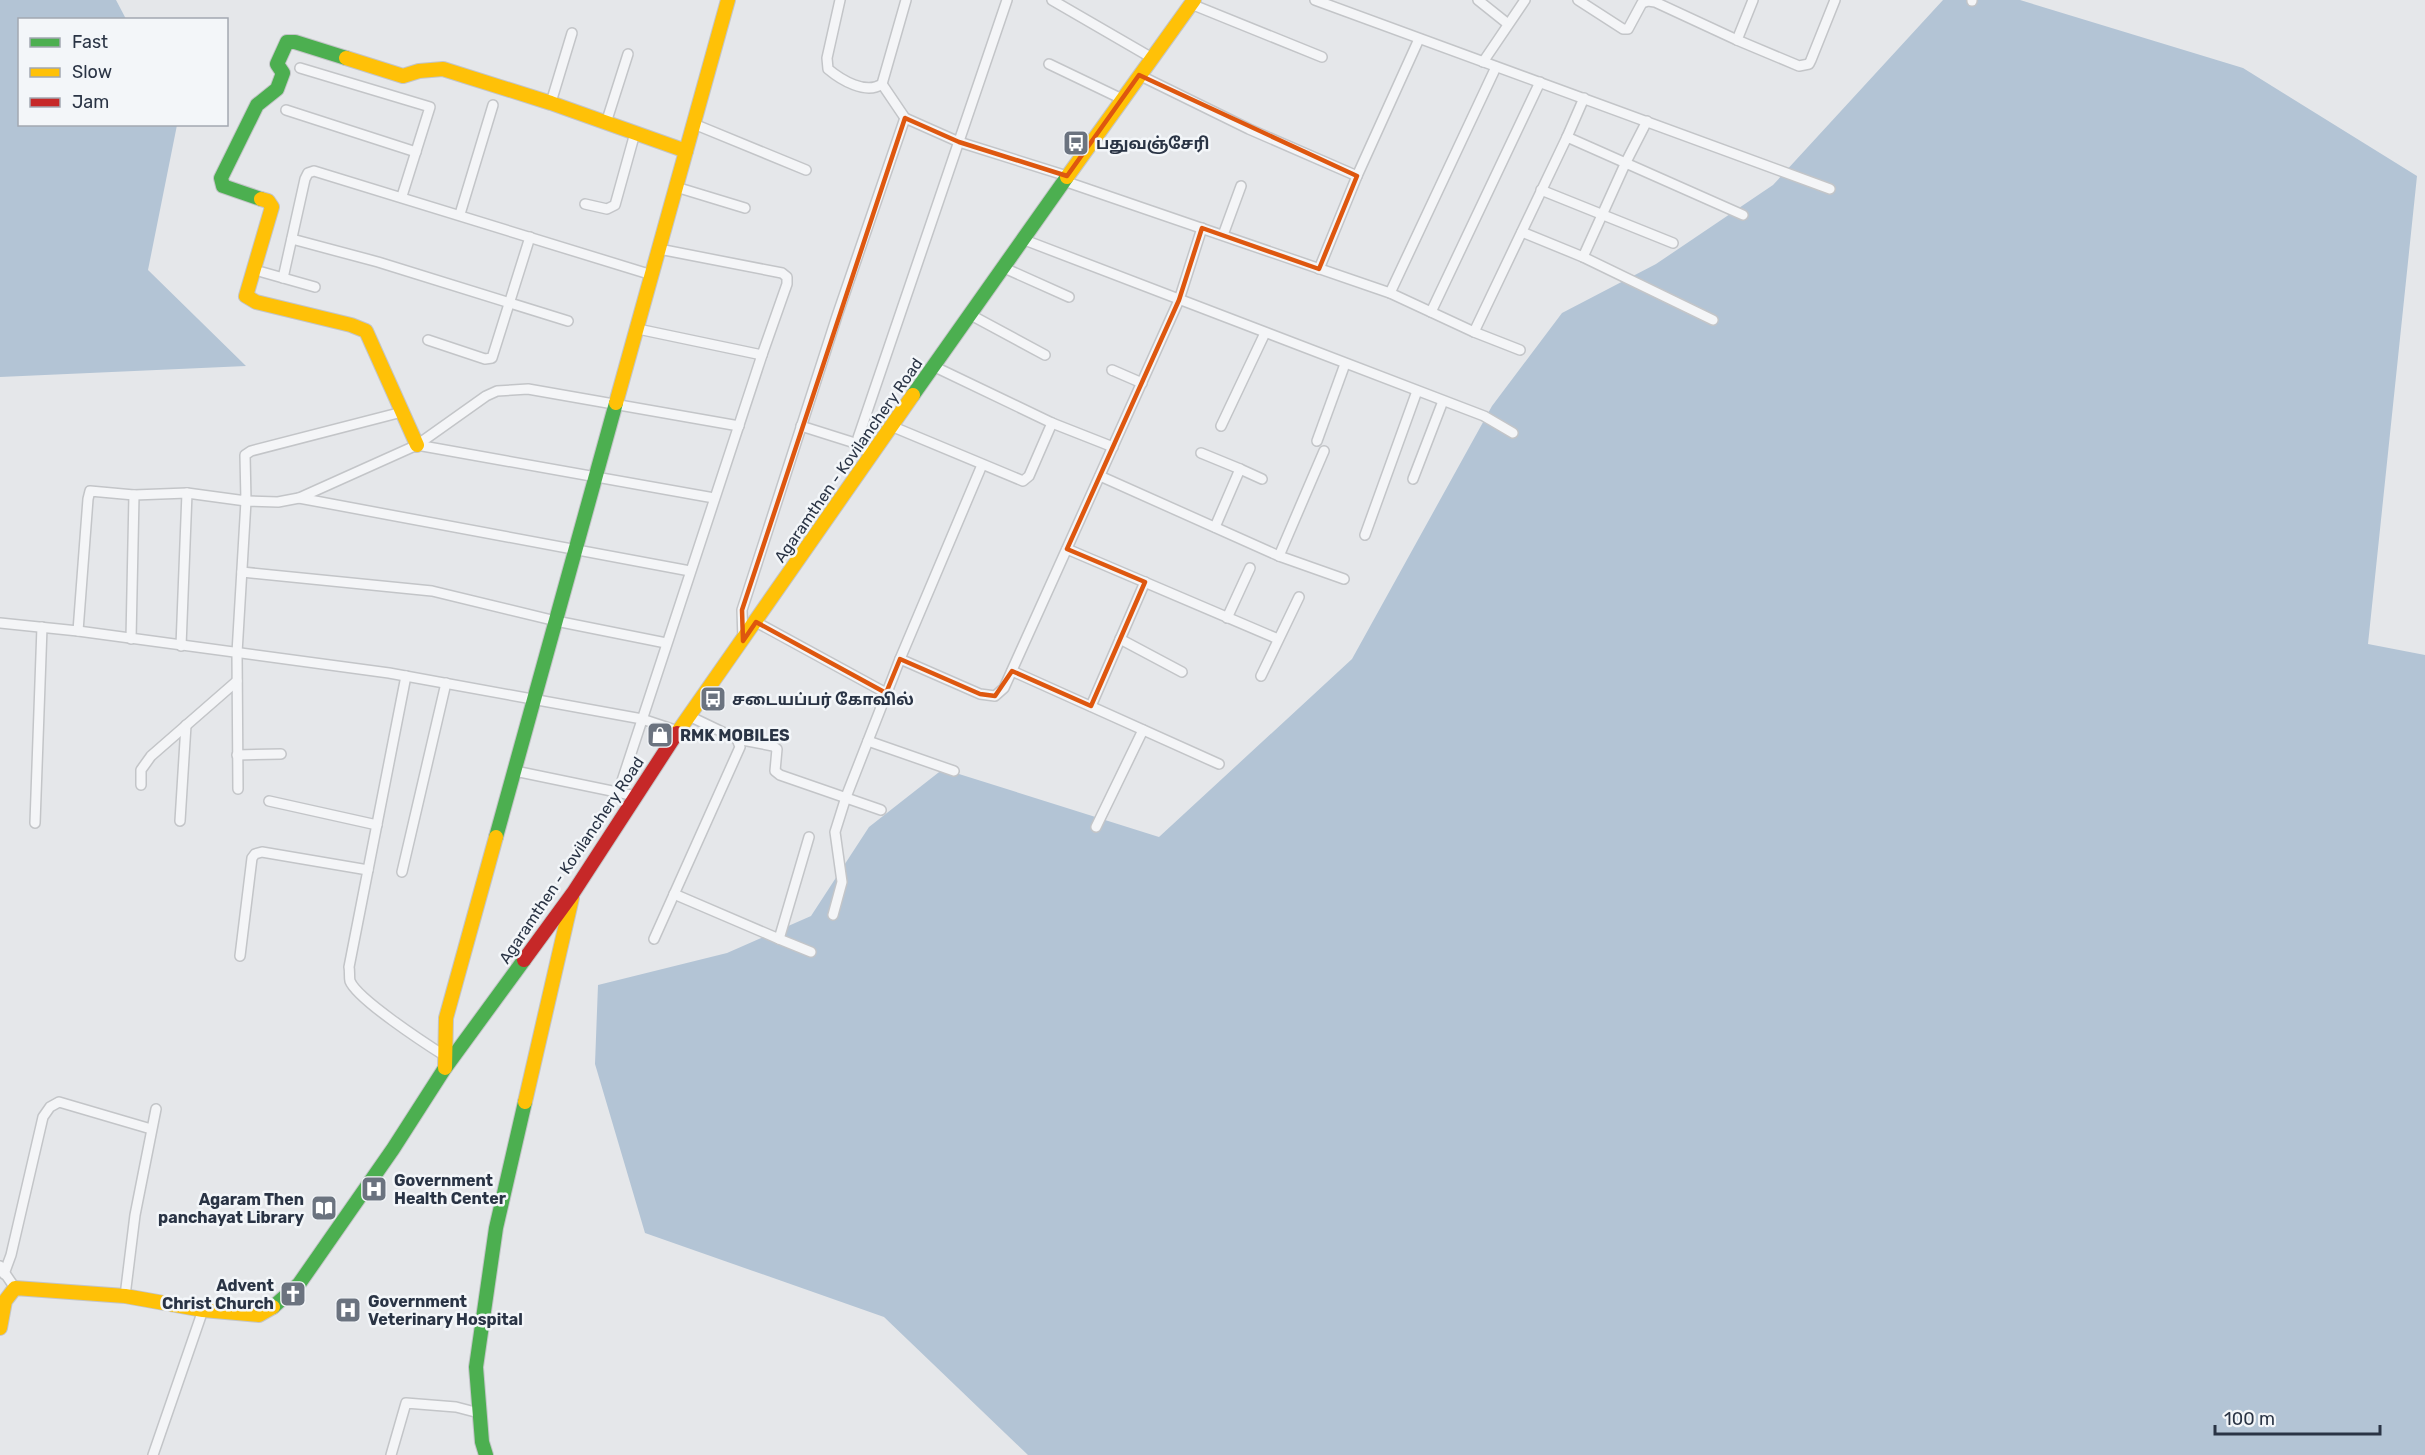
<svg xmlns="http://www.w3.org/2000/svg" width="2425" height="1455" font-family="Rubik,'Noto Sans Tamil',sans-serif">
	<rect width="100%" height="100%" fill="#e5e7ea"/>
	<g fill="#b3c4d5">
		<polygon points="0,0 116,0 126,19 20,20 20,124 177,125 148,270 246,366 0,377"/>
		<polygon points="1943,0 2020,0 2243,68 2417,176 2368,644 2425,655 2425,1455 1028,1455 884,1317 645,1233 595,1064 598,985 727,953 811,916 869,827 943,769 1159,837 1352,659 1492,406 1562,313 1656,264 1773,185"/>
	</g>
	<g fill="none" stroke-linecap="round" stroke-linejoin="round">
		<g stroke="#c3c5c8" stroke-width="12">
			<g id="street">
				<path d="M 840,0 L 827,58 L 828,69 C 841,80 866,95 882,84 L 906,0"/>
				<polyline points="1052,0 1152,58"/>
				<polyline points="1315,0 1830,189"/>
				<polyline points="1478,0 1508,24"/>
				<polyline points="1578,0 1623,29 1628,29 1642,3 1648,1 1655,2 1737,40 1799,66 1809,64 1811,60 1835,0"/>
				<polyline points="1972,1 1972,0"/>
				<polyline points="1191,4 1322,57"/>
				<polyline points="1737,40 1753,0"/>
				<polyline points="1483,62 1525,0"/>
				<polyline points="1049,64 1122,99"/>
				<polyline points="300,68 430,107 402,196"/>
				<polyline points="1139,75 1249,129 1357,176 1419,39"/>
				<polyline points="882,84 905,118"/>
				<polyline points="552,99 572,33"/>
				<polyline points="286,110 416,152"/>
				<polyline points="606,123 628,54"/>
				<polyline points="694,124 806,170"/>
				<polyline points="1567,137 1584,98"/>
				<polyline points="1064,181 1390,293 1474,332 1520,350"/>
				<polyline points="676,187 745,208"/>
				<polyline points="1541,190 1673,243"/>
				<polyline points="585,204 607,209 615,205 635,133"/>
				<polyline points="460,214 493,105"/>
				<polyline points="1522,232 1583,257 1713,320"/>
				<polyline points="1223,235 1241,186"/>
				<polyline points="292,239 378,262 568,321"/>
				<polyline points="1022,239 1484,416 1513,433"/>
				<polyline points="659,249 782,273 787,277 787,284 762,355"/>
				<polyline points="1583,257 1626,162 1647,121"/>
				<polyline points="1002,267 1069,297"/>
				<polyline points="1319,269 1357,176"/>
				<polyline points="262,272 315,287"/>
				<polyline points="283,278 305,179 308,173 314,171 652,275"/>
				<polyline points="1390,293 1496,67"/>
				<polyline points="1431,312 1540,82"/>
				<polyline points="969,314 1045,355"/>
				<polyline points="1474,332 1567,137 1743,215"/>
				<polyline points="428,340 485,359 492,358 530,237"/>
				<polyline points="933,366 1052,423 1113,447"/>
				<polyline points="1112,370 1142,383"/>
				<polyline points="801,426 858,444"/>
				<polyline points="891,426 1023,481 1029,476 1052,423"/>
				<polyline points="1221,426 1265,333"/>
				<polyline points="1317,441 1345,364"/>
				<polyline points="417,445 714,498"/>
				<polyline points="1201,453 1240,469"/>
				<polyline points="871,455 858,444 858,438 1007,0"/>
				<polyline points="1100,476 1279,556 1344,579"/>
				<polyline points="1413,479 1443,401"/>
				<polyline points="299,498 690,571"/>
				<polyline points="1215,527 1240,469 1262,479"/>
				<polyline points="1365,535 1417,391"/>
				<polyline points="1067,549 1278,639"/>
				<polyline points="1279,556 1324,451"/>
				<polyline points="242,572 432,591 556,621 666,643"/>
				<polyline points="1227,618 1250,568"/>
				<polyline points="756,622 886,693"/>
				<polyline points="0,623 78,631 389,673 642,719 678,731"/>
				<polyline points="78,631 88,499 90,491 134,495 187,493 246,501 245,455 251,451 402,412"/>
				<polyline points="131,639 134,495"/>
				<polyline points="1120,639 1182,672"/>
				<polyline points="743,640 742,610 837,316 905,118 959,142 1067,176"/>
				<polyline points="181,646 187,493"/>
				<polyline points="900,659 982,465"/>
				<polyline points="1012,671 1219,764"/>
				<path d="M 406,676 L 349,967 C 350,971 349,977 350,981 C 357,999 426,1044 445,1056"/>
				<polyline points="1261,676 1299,597"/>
				<polyline points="1091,706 1145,582"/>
				<polyline points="737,739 773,746 777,749 775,771 780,775 881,810"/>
				<polyline points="868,741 954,771"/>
				<polyline points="237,755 281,754"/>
				<polyline points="515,771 636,796"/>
				<polyline points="141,785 141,770 151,756 237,681"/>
				<polyline points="238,789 237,653 246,501 278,502 299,498 417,445 486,396 497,391 528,389 739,426"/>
				<polyline points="618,793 762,355 638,329"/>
				<polyline points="269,801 377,825"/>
				<polyline points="180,821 186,725"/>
				<polyline points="35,823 42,627"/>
				<polyline points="1096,827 1143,730"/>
				<polyline points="402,872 446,683"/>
				<polyline points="674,894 779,939 809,837"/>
				<polyline points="833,915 842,882 835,832 846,797 900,659 980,694 995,696 1004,688 1179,300 1202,228"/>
				<polyline points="654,939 740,747 737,739 689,716"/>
				<polyline points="779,939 811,952"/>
				<polyline points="240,956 252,858 255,854 262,852 368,870"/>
				<polyline points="0,1266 15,1288"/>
				<polyline points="4,1274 11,1255 43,1117 50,1107 59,1102 151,1129"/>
				<polyline points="125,1296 135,1215 156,1109"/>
				<polyline points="153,1455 203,1310"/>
				<polyline points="391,1455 406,1403 456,1407 479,1413"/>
			</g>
		</g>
		<g stroke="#c3c5c8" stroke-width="16">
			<g id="fast">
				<polyline points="261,199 223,186 221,178 257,105 277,89 283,73 277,64 287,42 295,42 346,58"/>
				<polyline points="913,395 1067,177"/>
				<polyline points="496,837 616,403"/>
				<polyline points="273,1307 299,1284 393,1149 445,1068 524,960"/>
				<polyline points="486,1455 482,1442 476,1367 496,1228 525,1102"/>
			</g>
		</g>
		<g stroke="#c3c5c8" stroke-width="16">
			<g id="slow">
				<polyline points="346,58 403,76 419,71 443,69 551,103 686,151"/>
				<polyline points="1067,177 1194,0"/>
				<polyline points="261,199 268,201 272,207 246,296 256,302 351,325 366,331 417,445"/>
				<polyline points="616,403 728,0"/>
				<polyline points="677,733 913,395"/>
				<polyline points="445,1068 446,1018 496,837"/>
				<polyline points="525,1102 572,898"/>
				<polyline points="0,1328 5,1301 15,1288 125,1296 203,1310 259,1315 273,1307"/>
			</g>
		</g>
		<g stroke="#c3c5c8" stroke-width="16">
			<polyline id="jam" points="524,960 573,893 677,733"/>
		</g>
		<use href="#street" stroke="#f4f5f7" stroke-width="9"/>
		<use href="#fast" stroke="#4caf50" stroke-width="14"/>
		<use href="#slow" stroke="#ffc107" stroke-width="14"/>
		<use href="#jam" stroke="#c62828" stroke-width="14"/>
	</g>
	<path fill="none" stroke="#de570f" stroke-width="4.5" stroke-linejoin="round" d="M 1139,75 L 1357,176 L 1319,269 L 1202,228 L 1179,300 L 1067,549 L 1145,582 L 1091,706 L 1012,671 L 995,696 L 980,694 L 900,659 L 886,693 L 756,622 L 743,641 L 742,610 L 905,118 L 959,142 L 1067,176 Z"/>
	<defs>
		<g id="bus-square" transform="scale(1.35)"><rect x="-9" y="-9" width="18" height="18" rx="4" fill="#6b737f" stroke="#f3f6f9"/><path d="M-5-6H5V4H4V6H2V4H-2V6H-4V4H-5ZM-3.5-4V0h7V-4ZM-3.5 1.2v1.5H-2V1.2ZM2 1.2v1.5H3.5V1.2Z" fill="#fff"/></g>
		<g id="shop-square" transform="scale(1.35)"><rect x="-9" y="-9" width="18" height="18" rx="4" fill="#6b737f" stroke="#f3f6f9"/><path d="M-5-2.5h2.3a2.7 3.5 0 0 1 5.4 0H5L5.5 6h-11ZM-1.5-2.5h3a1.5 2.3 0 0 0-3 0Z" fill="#fff"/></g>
		<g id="hospital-square" transform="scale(1.35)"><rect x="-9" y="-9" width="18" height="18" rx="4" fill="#6b737f" stroke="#f3f6f9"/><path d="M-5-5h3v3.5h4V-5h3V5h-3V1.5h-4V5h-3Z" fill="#fff"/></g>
		<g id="library-square" transform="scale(1.35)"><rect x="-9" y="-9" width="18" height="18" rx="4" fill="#6b737f" stroke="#f3f6f9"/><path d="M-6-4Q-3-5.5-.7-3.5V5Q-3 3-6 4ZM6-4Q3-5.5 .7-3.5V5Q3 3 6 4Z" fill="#fff"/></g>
		<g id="church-square" transform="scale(1.35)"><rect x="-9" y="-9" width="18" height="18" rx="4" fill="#6b737f" stroke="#f3f6f9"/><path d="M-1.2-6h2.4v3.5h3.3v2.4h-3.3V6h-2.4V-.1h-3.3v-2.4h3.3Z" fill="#fff"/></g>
	</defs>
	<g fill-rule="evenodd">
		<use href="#bus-square" x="1076" y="143"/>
		<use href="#bus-square" x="713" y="699"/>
		<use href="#shop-square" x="660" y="735"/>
		<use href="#hospital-square" x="374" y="1189"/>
		<use href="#library-square" x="324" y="1208"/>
		<use href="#church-square" x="293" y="1294"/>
		<use href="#hospital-square" x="348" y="1310"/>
	</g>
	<g text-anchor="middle" stroke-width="5" stroke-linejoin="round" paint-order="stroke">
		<g font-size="16" font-weight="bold" fill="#2a3445" stroke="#f3f6f9" text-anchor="start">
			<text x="1096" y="149">பதுவஞ்சேரி</text>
			<text x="732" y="705">சடையப்பர் கோவில்</text>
			<text x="680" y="741">RMK MOBILES</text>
			<text x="394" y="1186">Government<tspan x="394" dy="18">Health Center</tspan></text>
			<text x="304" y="1205" text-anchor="end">Agaram Then<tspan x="304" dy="18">panchayat Library</tspan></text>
			<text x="274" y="1291" text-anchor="end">Advent<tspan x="274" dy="18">Christ Church</tspan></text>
			<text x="368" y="1307">Government<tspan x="368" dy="18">Veterinary Hospital</tspan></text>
		</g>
		<g font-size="16" fill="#2a3445" stroke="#f3f6f9">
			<text transform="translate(848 460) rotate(-55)" y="6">Agaramthen - Kovilanchery Road</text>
			<text transform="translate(571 860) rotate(-56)" y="6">Agaramthen - Kovilanchery Road</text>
		</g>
	</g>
	<rect x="18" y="18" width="210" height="108" fill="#f3f6f9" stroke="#a3a8b1" stroke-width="1.5"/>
	<rect x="30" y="38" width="30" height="9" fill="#4caf50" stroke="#a3a8b1" stroke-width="1.5"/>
	<text x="72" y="48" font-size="18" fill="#2a3445">Fast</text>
	<rect x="30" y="68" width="30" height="9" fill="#ffc107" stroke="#a3a8b1" stroke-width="1.5"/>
	<text x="72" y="78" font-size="18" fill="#2a3445">Slow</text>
	<rect x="30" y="98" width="30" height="9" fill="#c62828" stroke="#a3a8b1" stroke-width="1.5"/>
	<text x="72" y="108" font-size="18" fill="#2a3445">Jam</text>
	<path d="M2215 1425v9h165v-9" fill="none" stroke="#2a3445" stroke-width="3"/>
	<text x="2224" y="1425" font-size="18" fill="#2a3445" stroke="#f3f6f9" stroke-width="4.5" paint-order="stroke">100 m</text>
</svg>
